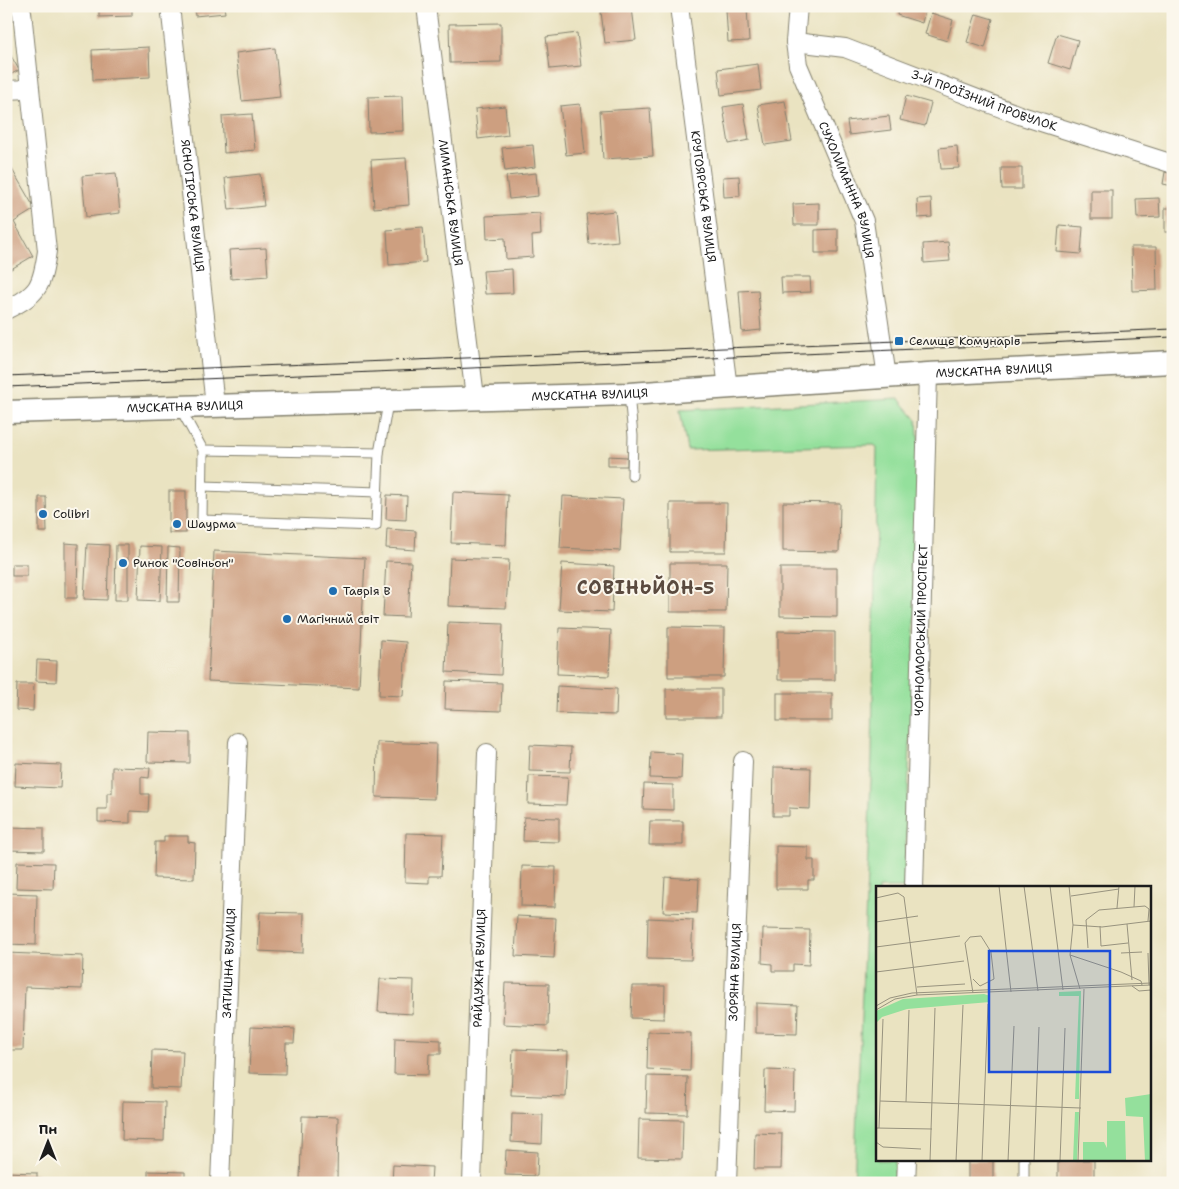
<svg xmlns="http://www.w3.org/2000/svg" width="1179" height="1189" font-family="'Shantell Sans',sans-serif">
	<rect width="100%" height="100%" fill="#fbf7ec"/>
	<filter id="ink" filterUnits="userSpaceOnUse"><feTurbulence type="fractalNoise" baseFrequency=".02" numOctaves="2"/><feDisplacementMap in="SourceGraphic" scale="10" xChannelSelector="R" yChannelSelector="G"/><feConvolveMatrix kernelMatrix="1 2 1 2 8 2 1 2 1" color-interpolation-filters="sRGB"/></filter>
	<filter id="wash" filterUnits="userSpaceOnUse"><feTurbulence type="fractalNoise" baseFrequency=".0096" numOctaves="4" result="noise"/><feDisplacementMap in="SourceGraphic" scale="20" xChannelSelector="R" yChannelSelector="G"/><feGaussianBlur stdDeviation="1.12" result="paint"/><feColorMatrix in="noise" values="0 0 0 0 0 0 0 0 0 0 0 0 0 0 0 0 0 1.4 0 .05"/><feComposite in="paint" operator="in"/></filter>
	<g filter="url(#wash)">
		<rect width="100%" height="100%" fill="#eae3c1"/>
		<g fill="#94e09c" stroke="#587e5c">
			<polygon points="899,399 917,420 919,450 917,579 904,888 878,888 878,1160 895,1160 894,1183 854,1183 872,756 877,447 874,445 687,450 680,410"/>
			<polygon points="6,442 10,445 10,501 6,501"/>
		</g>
		<g id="blocks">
			<g fill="#cd9f80">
				<polygon points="99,6 132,6 132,16 99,17"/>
				<polygon points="194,6 224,6 225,13 195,16"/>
				<polygon points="879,6 894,6 894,9 879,8"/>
				<polygon points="899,6 926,6 922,23 897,15"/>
				<polygon points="632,8 636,40 605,43 601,12"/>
				<polygon points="747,8 749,41 728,42 726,10"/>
				<polygon points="931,13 953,20 947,41 925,34"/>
				<polygon points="976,14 993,19 985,48 967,42"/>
				<polygon points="501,23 501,62 450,63 449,24"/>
				<polygon points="577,33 581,66 550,69 546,37"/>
				<polygon points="1057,34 1078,40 1070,70 1048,63"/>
				<polygon points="6,47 19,70 6,77"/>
				<polygon points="149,47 150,77 93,80 92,50"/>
				<polygon points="275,48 280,97 242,101 236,53"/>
				<polygon points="758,64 761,90 721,95 718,69"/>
				<polygon points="402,96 403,131 369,132 368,97"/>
				<polygon points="906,96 931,103 925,126 900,120"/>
				<polygon points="785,101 792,141 765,145 758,105"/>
				<polygon points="580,104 585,153 566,155 560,106"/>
				<polygon points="743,104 749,140 729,144 723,107"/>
				<polygon points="505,106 508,135 478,139 475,109"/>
				<polygon points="650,108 653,156 603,159 600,111"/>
				<polygon points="252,114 255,150 224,153 222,116"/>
				<polygon points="889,116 891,130 849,135 847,121"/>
				<polygon points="533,145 535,167 505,171 502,148"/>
				<polygon points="957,146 959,168 941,169 939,148"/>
				<polygon points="406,158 409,205 374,208 371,160"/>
				<polygon points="6,159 35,209 14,222 33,256 6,272"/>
				<polygon points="1001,168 1022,168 1022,189 1002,189"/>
				<polygon points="1165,172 1173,174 1173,186 1163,184"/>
				<polygon points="116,173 120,213 86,217 82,176"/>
				<polygon points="536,173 538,196 509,199 506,176"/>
				<polygon points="260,174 264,206 229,210 225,178"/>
				<polygon points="739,176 740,196 724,197 723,177"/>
				<rect x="1091" y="190" width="21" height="29"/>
				<polygon points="931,198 932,217 918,218 917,199"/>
				<polygon points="1159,198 1160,217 1137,218 1136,199"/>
				<polygon points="819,203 819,225 794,225 793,204"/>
				<rect x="1165" y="208" width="8" height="24"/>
				<polygon points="615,211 618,241 589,244 586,214"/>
				<polygon points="540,213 541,235 532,236 533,257 506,259 505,238 487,239 486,216"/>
				<polygon points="1059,225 1083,227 1081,254 1057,252"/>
				<polygon points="423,227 426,262 389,265 387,230"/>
				<polygon points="838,229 838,253 815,253 815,230"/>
				<polygon points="948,242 950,261 924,263 923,244"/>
				<polygon points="1131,247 1156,247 1157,290 1132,291"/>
				<polygon points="266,248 268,276 231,279 229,250"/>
				<polygon points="512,269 513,293 485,294 483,271"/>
				<polygon points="781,277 810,277 811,292 782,293"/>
				<polygon points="758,290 761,330 742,332 739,291"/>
				<polygon points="608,456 627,457 627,466 608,466"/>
				<rect x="169" y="491" width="17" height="42"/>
				<polygon points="453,492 508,495 506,545 451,543"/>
				<polygon points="387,495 407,496 406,520 386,519"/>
				<polygon points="563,496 623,499 620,551 560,548"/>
				<polygon points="39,497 46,497 47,532 39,532"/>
				<polygon points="783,502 840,503 839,552 783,551"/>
				<polygon points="670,503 727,503 726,552 670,552"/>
				<polygon points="387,529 416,531 415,550 386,548"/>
				<polygon points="65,543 78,544 77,598 65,598"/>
				<polygon points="87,544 109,545 107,600 84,599"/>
				<polygon points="116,545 128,545 128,600 115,600"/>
				<polygon points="140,546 162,547 160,601 138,600"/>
				<polygon points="168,547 180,548 179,602 167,602"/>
				<polygon points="214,551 365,558 359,688 208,681"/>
				<polygon points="450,558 509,560 506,608 448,606"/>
				<polygon points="386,561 411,562 408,617 383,616"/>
				<polygon points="562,563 614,566 612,612 559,610"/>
				<polygon points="670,563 727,563 726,612 670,612"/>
				<rect x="12" y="564" width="15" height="12"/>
				<polygon points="780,568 837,568 837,617 780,616"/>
				<polygon points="448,622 503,624 501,675 446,672"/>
				<polygon points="668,627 725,628 724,677 668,677"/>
				<polygon points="559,628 611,630 609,676 557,674"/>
				<polygon points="778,631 835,632 835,680 778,680"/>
				<polygon points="381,640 406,642 403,696 379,695"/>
				<polygon points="37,660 57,661 56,682 36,681"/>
				<polygon points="446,681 502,683 501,711 445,709"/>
				<polygon points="17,684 34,684 33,711 16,710"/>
				<polygon points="557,686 617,689 616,715 556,713"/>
				<rect x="666" y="689" width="55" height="28"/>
				<rect x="777" y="693" width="55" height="28"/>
				<polygon points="148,732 190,733 190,763 147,762"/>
				<polygon points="377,742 436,744 434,799 376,797"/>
				<polygon points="530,745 571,747 570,772 529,771"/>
				<polygon points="651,752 682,754 681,779 650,778"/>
				<polygon points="16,763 61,765 60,788 15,786"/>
				<polygon points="112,767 150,768 149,778 141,777 141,794 149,794 148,812 130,811 130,823 98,822 98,809 107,809 107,793 112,793"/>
				<polygon points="774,767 811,768 810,809 789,808 789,816 773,816"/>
				<polygon points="529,776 568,777 566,805 528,804"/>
				<polygon points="644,784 673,785 673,810 643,809"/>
				<polygon points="524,817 559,818 559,842 523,841"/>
				<polygon points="650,821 683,821 683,845 649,845"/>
				<polygon points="9,827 44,828 44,851 9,850"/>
				<polygon points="406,833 443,834 441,876 429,876 429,883 405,882"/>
				<polygon points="164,836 188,836 188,842 195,843 194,879 154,878 155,842 164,842"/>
				<polygon points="776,846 808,847 808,860 814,860 814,880 808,880 808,889 776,889"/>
				<polygon points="17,862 54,863 53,889 16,888"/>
				<polygon points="522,866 556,867 555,907 521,906"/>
				<polygon points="665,877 699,879 697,913 663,912"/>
				<polygon points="6,893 37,894 36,945 6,944"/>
				<polygon points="260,912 304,913 303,953 258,951"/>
				<polygon points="517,916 556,918 554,958 515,956"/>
				<polygon points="648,918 693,920 691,960 647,959"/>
				<polygon points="763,929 810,930 809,965 793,964 793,971 772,971 772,964 762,963"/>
				<polygon points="6,953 83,956 82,989 25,987 23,1050 6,1050"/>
				<polygon points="380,979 414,980 413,1014 378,1012"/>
				<polygon points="505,983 549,984 548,1026 503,1024"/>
				<polygon points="632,986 665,986 664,1019 631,1018"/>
				<polygon points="756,1003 798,1005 797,1034 756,1033"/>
				<polygon points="251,1027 295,1029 294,1043 286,1043 285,1074 249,1073"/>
				<polygon points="648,1032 691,1033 690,1071 647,1069"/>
				<polygon points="395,1038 441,1040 441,1054 429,1054 428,1075 394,1074"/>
				<polygon points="513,1049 568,1051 566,1097 511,1095"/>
				<polygon points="152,1050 183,1051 181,1089 151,1088"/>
				<polygon points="765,1070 795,1071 794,1111 764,1110"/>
				<polygon points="647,1076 688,1077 687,1114 646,1113"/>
				<polygon points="123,1101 165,1102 164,1141 122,1140"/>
				<polygon points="512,1114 543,1115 542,1144 511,1142"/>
				<polygon points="302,1116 338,1117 337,1180 300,1180"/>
				<polygon points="639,1119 683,1120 682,1159 638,1158"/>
				<polygon points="755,1133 782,1134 781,1169 754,1169"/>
				<polygon points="506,1150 538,1152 537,1176 505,1175"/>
				<rect x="968" y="1160" width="25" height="23"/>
				<rect x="1058" y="1160" width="36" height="23"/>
				<polygon points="393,1165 432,1167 431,1183 392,1183"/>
				<polygon points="148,1171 185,1172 185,1183 148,1183"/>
				<polygon points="6,1172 37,1173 37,1183 6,1183"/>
			</g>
		</g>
	</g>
	<g filter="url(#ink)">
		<use href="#blocks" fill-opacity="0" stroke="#83806e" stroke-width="1"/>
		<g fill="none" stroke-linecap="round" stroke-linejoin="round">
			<g stroke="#83806e" stroke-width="11">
				<g id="service">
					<polyline points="629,394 633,436 632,476"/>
					<polyline points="180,408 203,450 202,520 376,526 379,453 388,403"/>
					<polyline points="203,450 379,453"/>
					<polyline points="203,486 378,492"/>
					<polyline points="1024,1160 1024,1183"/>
				</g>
			</g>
			<g stroke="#83806e" stroke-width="20">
				<g id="minor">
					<path id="s1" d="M 170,6 L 215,405"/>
					<path id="s2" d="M 426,6 L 475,397"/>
					<path id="s3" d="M 679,6 L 728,388"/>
					<path id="s4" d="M 798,6 L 795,42 L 798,65 L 864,221 L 887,377"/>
					<path id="s5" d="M 795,42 L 845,48 L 1022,116 L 1173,164"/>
					<polyline points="6,90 30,89"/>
					<path d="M 6,310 C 39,294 42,286 47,251 L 22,12 L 19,6"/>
					<path id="s6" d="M 914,888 L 928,374"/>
					<path id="s7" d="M 220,1183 L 238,742"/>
					<path id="s8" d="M 472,1183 L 487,753"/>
					<path id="s9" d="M 727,1183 L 743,761"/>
					<polyline points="906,1183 907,1160"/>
				</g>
			</g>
			<g stroke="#83806e" stroke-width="25">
				<g id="tertiary">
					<path id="s10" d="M 6,412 L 629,394 L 928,374 L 1173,362"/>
				</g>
			</g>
			<use href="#service" stroke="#fff" stroke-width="9"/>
			<use href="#minor" stroke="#fff" stroke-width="18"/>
			<use href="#tertiary" stroke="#fff" stroke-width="22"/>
			<g stroke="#1c1c1c" stroke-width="1">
				<path d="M 6,376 C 395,360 784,347 1173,329"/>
				<path d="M 6,387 C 395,371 784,356 1173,337"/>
			</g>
		</g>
	</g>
	<g fill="#1f6fb2" stroke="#fbf7ec" stroke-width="2">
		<rect x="894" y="336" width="10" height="10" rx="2.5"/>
		<circle cx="43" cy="514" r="5"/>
		<circle cx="177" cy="524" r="5"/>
		<circle cx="123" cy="563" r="5"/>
		<circle cx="333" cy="591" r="5"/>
		<circle cx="287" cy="619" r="5"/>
	</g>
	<g text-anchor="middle" stroke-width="4" stroke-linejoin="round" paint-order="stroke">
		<g font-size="12" fill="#1c1c1c" stroke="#fbf7ec">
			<text dy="4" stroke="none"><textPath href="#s5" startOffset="199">3-Й ПРОЇЗНИЙ ПРОВУЛОК</textPath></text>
			<text dy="4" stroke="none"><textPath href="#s4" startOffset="194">СУХОЛИМАННА ВУЛИЦЯ</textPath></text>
			<text dy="4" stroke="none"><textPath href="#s3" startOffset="192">КРУТОЯРСЬКА ВУЛИЦЯ</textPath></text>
			<text dy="4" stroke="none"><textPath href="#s2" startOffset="198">ЛИМАНСЬКА ВУЛИЦЯ</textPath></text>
			<text dy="4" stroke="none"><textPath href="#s1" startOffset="201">ЯСНОГІРСЬКА ВУЛИЦЯ</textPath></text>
			<text dy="4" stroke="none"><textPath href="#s10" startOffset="989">МУСКАТНА ВУЛИЦЯ</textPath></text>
			<text dy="4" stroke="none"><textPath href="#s10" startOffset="584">МУСКАТНА ВУЛИЦЯ</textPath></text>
			<text dy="4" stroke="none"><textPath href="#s10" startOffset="179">МУСКАТНА ВУЛИЦЯ</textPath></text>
			<text dy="4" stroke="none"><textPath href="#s6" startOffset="258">ЧОРНОМОРСЬКИЙ ПРОСПЕКТ</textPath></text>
			<text dy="4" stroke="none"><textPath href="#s7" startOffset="220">ЗАТИШНА ВУЛИЦЯ</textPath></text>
			<text dy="4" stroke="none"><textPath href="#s8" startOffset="215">РАЙДУЖНА ВУЛИЦЯ</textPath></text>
			<text dy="4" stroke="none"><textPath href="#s9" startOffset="211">ЗОРЯНА ВУЛИЦЯ</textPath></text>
		</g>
		<g font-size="12" fill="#1c1c1c" stroke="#fbf7ec" text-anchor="start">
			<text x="909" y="345">Селище Комунарів</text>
			<text x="53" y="518">Colibri</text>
			<text x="187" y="528">Шаурма</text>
			<text x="133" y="567">Ринок "Совіньон"</text>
			<text x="343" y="595">Таврія В</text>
			<text x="297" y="623">Магічний світ</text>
		</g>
		<g font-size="18" font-weight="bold" letter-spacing="1" fill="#5a4a3f" stroke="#fbf7ec">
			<text x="646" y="594">СОВІНЬЙОН-5</text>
		</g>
	</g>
	<g transform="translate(876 886)">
		<rect width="275" height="275" fill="#eae3c1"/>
		<path d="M 205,105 L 203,213 L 199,213 L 203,110 L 183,110 L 183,106 ZM 108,108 L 114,110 L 114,116 L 31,123 L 6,131 L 0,137 L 0,125 L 27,113 ZM 275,208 L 275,275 L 269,275 L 267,231 L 250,230 L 249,212 ZM 199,226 L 203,226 L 201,275 L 197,275 ZM 231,235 L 249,235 L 250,275 L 207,275 L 207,256 L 228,256 L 231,262 Z" fill="#94e09c"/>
		<path fill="none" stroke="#98937f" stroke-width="1" d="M 123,0 L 135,106M 148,0 L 162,105M 174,0 L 187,104M 193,0 L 197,39 L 194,69 L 204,103M 195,10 L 243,3M 0,12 L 22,7 L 28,11 L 41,109M 258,21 L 259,0M 241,22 L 243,0M 0,36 L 42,30M 251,38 L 256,94M 197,39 L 226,41 L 275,35M 224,40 L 225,60 L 252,57M 0,61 L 84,50M 212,62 L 210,34 L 223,24 L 269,20 L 273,23 L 272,35M 245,67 L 266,66M 272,67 L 273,99M 194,69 L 245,86 L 265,95 L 266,99M 0,86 L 88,75M 97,93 L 104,100 L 118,93 L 115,66 L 105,50 L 94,51 L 89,57 L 97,107M 256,100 L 263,105 L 275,104M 41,101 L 89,98M 0,120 L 14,112 L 36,107 L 275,97M 0,124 L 19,113 L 41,109 L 275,99M 4,215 L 205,222M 30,216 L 33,124M 0,242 L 56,243M 3,242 L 7,133M 0,256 L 7,261 L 45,263M 54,275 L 59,122M 80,275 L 87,119M 106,275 L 112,118M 132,275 L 138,140M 158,275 L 163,141M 184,275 L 189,142M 202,275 L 208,103"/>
		<path fill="#1d4ed8" fill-opacity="0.15" stroke="#1d4ed8" stroke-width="2.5" d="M 113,65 L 234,65 L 234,186 L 113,186 Z"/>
		<rect width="275" height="275" fill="none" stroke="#1c1c1c" stroke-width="2.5"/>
	</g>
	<rect width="1179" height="1189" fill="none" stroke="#fbf7ec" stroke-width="25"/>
	<g transform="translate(48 1142)" stroke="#fbf7ec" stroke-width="4" paint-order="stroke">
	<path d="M0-4L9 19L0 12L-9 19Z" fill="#1c1c1c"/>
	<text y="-8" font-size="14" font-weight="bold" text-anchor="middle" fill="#1c1c1c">Пн</text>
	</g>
</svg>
